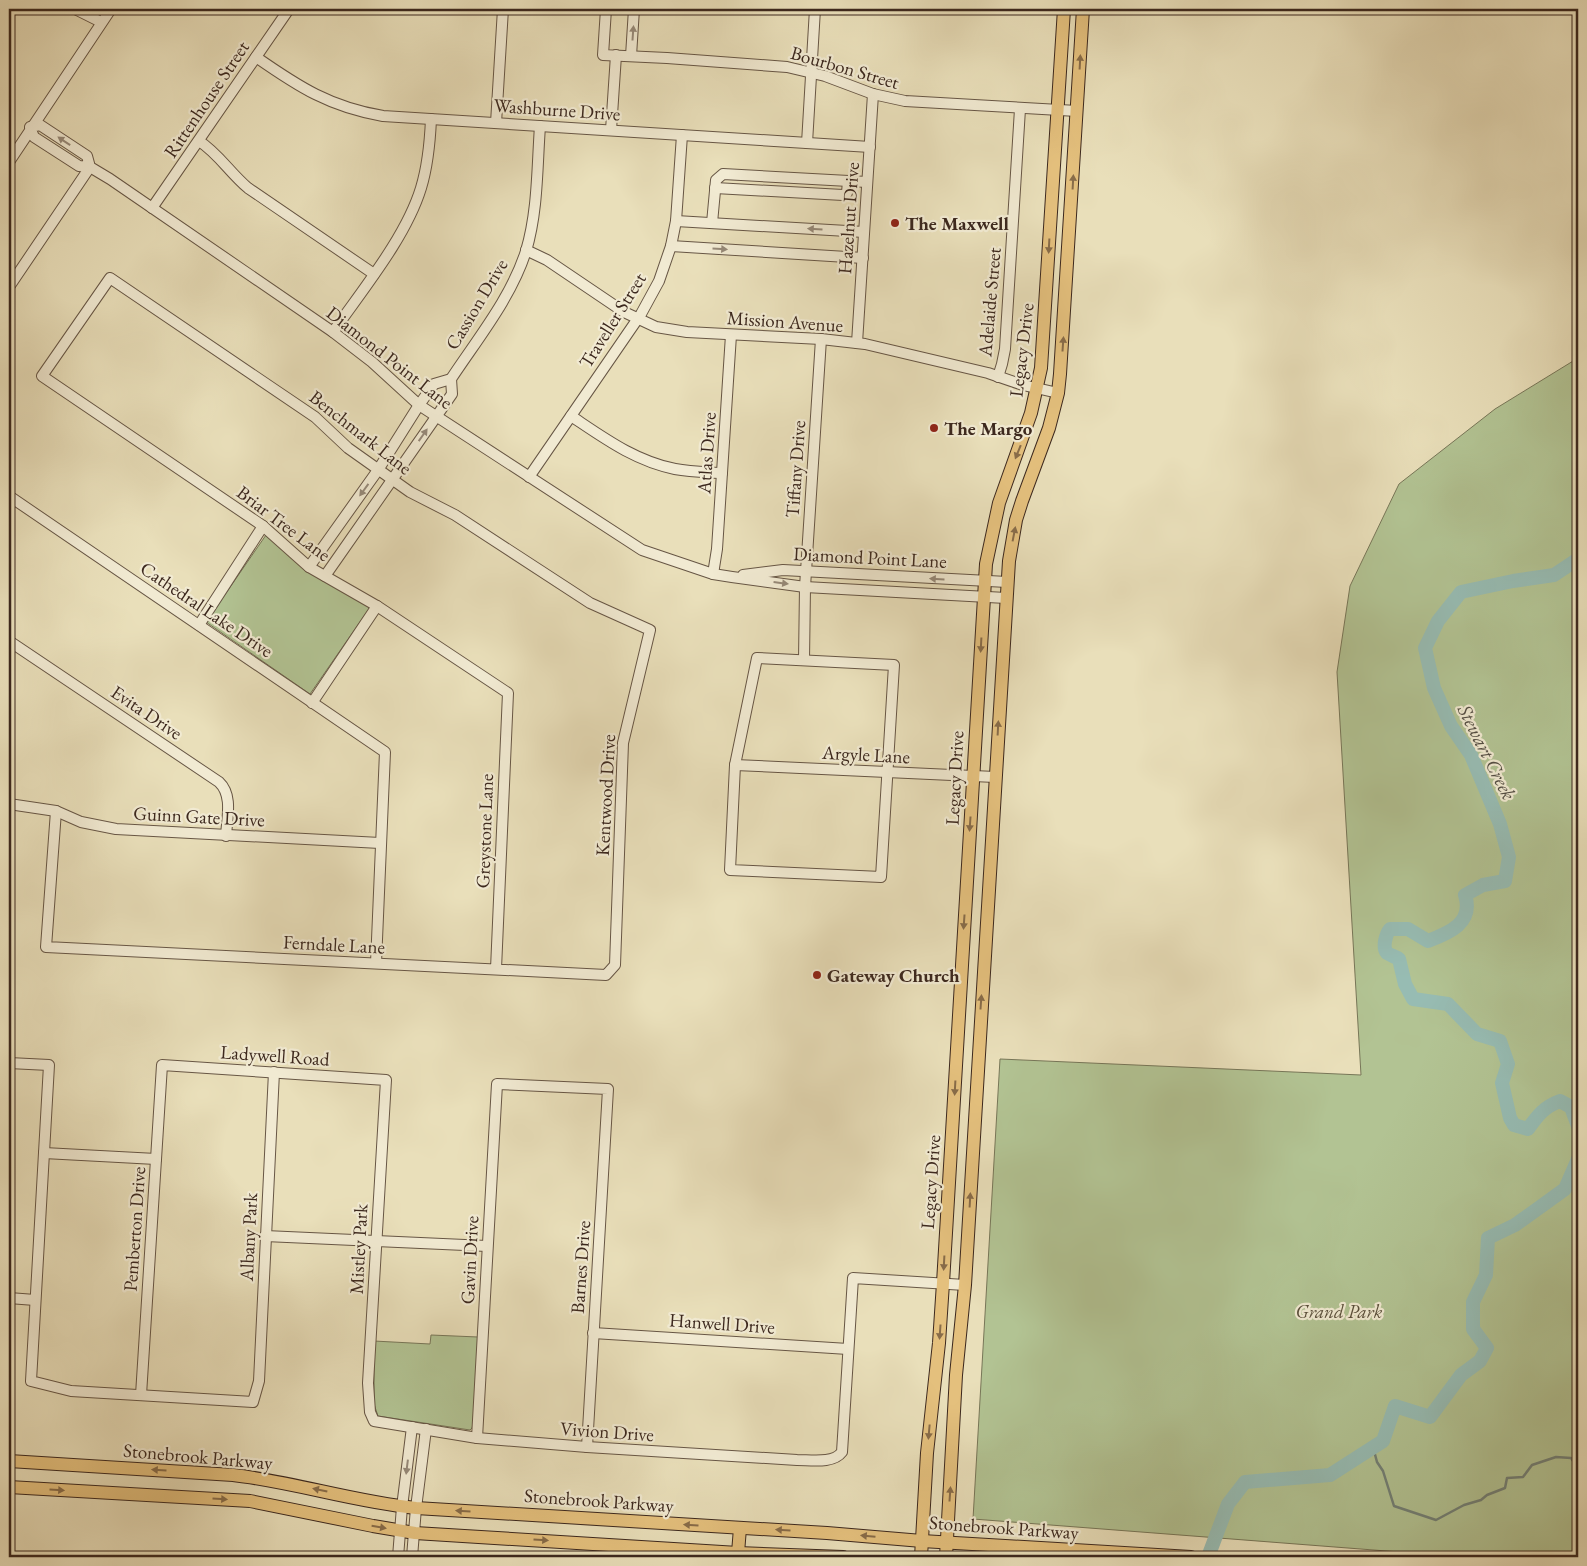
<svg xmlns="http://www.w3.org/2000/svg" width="1587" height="1566" font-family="'EB Garamond',serif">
	<rect width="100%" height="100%" fill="#e9dfba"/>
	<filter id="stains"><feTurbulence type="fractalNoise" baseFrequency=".004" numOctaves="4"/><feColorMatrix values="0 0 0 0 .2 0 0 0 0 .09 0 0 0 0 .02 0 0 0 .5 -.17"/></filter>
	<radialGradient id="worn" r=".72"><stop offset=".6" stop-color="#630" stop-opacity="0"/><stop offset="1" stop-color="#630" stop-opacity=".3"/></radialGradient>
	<g fill="#b2c393" stroke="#777658">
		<polygon points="1578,358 1578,1557 1464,1557 973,1519 1000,1059 1361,1075 1337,672 1350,586 1399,484 1495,409"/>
		<polygon points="266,535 371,606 310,694 206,622"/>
		<polygon points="431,1335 478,1337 474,1421 472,1428 470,1430 378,1416 374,1404 374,1341 430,1344"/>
	</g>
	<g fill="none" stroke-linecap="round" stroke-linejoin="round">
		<polyline stroke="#738177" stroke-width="2.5" points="1373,1447 1377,1462 1383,1471 1394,1506 1436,1520 1464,1505 1481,1500 1487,1495 1505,1488 1507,1478 1523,1477 1532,1465 1556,1457 1571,1458 1578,1468"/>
		<g stroke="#97bcb3" stroke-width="14">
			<path d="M 1578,559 L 1554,575 L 1513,581 L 1461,592 L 1438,621 L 1425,648 L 1434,688 L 1451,726 L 1471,755 L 1500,824 L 1509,857 L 1505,881 L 1483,885 L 1465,895 C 1474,923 1449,933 1428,941 L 1408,929 L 1390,929 C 1386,934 1382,947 1387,953 C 1390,955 1396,957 1399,959 L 1405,984 L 1413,999 L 1448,1004 L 1477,1034 L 1500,1041 L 1508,1064 L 1502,1083 L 1510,1118 L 1514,1125 L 1528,1129 C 1538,1115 1544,1107 1560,1101 L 1571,1107 L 1578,1126"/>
			<polyline points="1208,1557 1228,1504 1245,1482 1330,1475 1383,1441 1395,1406 1430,1417 1461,1375 1480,1361 1487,1348 1473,1329 1473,1302 1486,1275 1488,1238 1515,1225 1565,1189 1578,1159"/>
		</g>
		<g stroke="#675645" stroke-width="12">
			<g id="minor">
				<polyline points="75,9 101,22"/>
				<polyline points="606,9 603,55 667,58 787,67 825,76 873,94 905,101 1077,111"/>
				<polyline points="631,56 634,9"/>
				<path d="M 256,57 C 299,87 330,107 383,116 L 870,147"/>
				<polyline points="496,123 503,9"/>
				<polyline points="611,130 616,55"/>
				<path d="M 199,141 C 218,153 230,173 248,188 L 374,274"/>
				<polyline points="807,143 815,9"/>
				<polyline points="9,162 111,9"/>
				<polyline points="90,167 87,156 40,125 30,127 34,137 79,166 90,167 110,179 333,332 372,362 419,405 642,550 713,574 732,577 805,587 1006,598"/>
				<polyline points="715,188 843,195 847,193 848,181"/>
				<polyline points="152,208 289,9"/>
				<polyline points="676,221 864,232"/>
				<polyline points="712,223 716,180 723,174 867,182"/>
				<polyline points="671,246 863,258"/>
				<polyline points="526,250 547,260 624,312 656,327 687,332 821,339 865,344 988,373 1023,385 1058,393"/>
				<polyline points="9,287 90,167"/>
				<path d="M 333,332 C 363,289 406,237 421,188 C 428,165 430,142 431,119"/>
				<polyline points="857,343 873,94"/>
				<polyline points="998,377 1002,364 1005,349 1020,109"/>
				<path d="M 571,416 C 604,438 635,461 675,469 C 691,472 706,472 722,473"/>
				<polyline points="529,477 641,314 659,281 671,246 676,221 682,135"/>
				<polyline points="9,496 385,752 376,963"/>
				<polyline points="309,567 378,470 419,405 434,384 451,379"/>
				<polyline points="713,574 717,549 731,335"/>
				<polyline points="743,575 783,570 1007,582"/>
				<path d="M 325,576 L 452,394 L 451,379 C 478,338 511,298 526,251 C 538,211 537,167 540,126"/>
				<polyline points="199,625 263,526"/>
				<path d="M 9,641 L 219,782 C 233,795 227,818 226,836"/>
				<polygon points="757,658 894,665 881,877 730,870 735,765"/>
				<polyline points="804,660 805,587 821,339"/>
				<polyline points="312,703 377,606"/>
				<polyline points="735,765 995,777"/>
				<polyline points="9,804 56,811 81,822 116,829 380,843"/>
				<polyline points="56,811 46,947 606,975 615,965 623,743 650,630 590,603 455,515 410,492 348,448 315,417 110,278 42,376 263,526 309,567 377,606 508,693 496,969"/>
				<polyline points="9,1063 49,1065 31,1381 71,1391 253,1402 259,1381 274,1072"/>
				<polyline points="44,1153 156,1159"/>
				<polyline points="265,1236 487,1246"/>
				<polyline points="9,1298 35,1300"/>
				<polyline points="593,1333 848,1349"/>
				<path d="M 141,1395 L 162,1065 L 386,1080 L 368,1383 L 370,1412 L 374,1421 L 477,1438 L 587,1447 L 797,1460 C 811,1460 833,1464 842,1452 L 853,1278 L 965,1285"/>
				<polyline points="477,1438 497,1084 608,1089 587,1447"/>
				<polyline points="398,1557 402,1507 412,1427"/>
				<polyline points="412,1557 416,1508 426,1429"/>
			</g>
		</g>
		<g stroke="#3c281e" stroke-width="14">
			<g id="major">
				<path d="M 9,1461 L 233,1475 C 295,1482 354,1502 416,1508 L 827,1533 L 922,1541 L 1191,1557"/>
				<polyline points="9,1487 250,1501 373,1526 415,1533 738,1553 843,1557"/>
				<polyline points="738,1553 740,1528"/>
				<polyline points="921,1557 927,1453 939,1343 943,1283 986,564 999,503 1031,413 1041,368 1064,9"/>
				<polyline points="946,1557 956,1375 965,1285 1009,561 1016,520 1022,501 1049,428 1058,393 1060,374 1083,9"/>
			</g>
		</g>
		<use href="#minor" stroke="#f1ead2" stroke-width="10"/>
		<use href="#major" stroke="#e4c07d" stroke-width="12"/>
	</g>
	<defs><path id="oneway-solid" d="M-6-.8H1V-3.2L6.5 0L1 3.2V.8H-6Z" transform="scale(1.25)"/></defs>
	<g fill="#968978">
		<use href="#oneway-solid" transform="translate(633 33) rotate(-86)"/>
		<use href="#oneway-solid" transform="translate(64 141) rotate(-146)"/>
		<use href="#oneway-solid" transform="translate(815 229) rotate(-177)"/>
		<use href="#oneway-solid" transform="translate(720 249) rotate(4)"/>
		<use href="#oneway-solid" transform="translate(423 435) rotate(-55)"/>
		<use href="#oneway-solid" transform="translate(364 490) rotate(126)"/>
		<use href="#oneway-solid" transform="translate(937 579) rotate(-177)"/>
		<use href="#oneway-solid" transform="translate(781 583) rotate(7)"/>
		<use href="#oneway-solid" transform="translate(407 1467) rotate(97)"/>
	</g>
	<g fill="#886c49">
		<use href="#oneway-solid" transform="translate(1080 62) rotate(-87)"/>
		<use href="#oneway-solid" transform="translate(1073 182) rotate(-87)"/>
		<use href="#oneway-solid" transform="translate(1049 246) rotate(93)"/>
		<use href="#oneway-solid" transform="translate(1063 344) rotate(-86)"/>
		<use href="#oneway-solid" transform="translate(1018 452) rotate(112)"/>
		<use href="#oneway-solid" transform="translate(1014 534) rotate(-79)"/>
		<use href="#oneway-solid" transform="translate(981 645) rotate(93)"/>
		<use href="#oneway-solid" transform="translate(998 728) rotate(-87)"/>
		<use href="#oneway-solid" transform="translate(970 824) rotate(94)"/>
		<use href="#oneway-solid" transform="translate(964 922) rotate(94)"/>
		<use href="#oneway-solid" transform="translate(981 1002) rotate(-86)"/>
		<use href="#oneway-solid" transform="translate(955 1088) rotate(93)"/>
		<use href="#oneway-solid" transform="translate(970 1200) rotate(-87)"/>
		<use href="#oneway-solid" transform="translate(944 1263) rotate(93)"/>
		<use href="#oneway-solid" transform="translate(940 1332) rotate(94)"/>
		<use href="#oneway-solid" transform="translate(929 1432) rotate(95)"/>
		<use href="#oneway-solid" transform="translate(159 1470) rotate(-177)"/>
		<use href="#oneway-solid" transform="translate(57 1490) rotate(3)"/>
		<use href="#oneway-solid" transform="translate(320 1490) rotate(-168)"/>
		<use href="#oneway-solid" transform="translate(950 1494) rotate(-86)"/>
		<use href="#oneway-solid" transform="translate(220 1499) rotate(3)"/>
		<use href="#oneway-solid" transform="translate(463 1511) rotate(-176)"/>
		<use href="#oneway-solid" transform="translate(691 1525) rotate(-177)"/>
		<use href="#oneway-solid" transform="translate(379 1527) rotate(10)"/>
		<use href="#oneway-solid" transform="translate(783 1530) rotate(-177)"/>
		<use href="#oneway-solid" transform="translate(868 1536) rotate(-175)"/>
		<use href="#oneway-solid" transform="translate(541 1540) rotate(3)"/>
	</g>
	<g fill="#8f2418" stroke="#f1ead2" stroke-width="2">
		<circle cx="895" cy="223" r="5"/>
		<circle cx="934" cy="428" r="5"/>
		<circle cx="817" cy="975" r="5"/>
	</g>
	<g text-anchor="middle" stroke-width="4.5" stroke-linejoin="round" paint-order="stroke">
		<g font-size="19" fill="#3c281e" stroke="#f1ead2">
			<text transform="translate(845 67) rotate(16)" y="7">Bourbon Street</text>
			<text transform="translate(206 99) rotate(-56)" y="7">Rittenhouse Street</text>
			<text transform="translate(557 109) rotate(4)" y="7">Washburne Drive</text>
			<text transform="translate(848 218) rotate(-86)" y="7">Hazelnut Drive</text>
			<text transform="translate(989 302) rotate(-85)" y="7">Adelaide Street</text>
			<text transform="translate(476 304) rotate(-59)" y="7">Cassion Drive</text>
			<text transform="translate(612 320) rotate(-58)" y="7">Traveller Street</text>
			<text transform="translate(785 321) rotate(4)" y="7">Mission Avenue</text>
			<text transform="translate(1021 350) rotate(-83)" y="7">Legacy Drive</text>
			<text transform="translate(390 357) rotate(38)" y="7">Diamond Point Lane</text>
			<text transform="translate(361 432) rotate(38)" y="7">Benchmark Lane</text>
			<text transform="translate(706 453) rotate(-86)" y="7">Atlas Drive</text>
			<text transform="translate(795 469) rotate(-86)" y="7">Tiffany Drive</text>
			<text transform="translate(284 523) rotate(37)" y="7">Briar Tree Lane</text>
			<text transform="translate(870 557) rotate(3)" y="7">Diamond Point Lane</text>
			<text transform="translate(207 609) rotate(34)" y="7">Cathedral Lake Drive</text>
			<text transform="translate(147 712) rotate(34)" y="7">Evita Drive</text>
			<text transform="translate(866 754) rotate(3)" y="7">Argyle Lane</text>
			<text transform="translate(954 778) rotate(-87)" y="7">Legacy Drive</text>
			<text transform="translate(605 795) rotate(-87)" y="7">Kentwood Drive</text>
			<text transform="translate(199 816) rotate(3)" y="7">Guinn Gate Drive</text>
			<text transform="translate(484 831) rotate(-88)" y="7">Greystone Lane</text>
			<text transform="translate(334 944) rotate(3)" y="7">Ferndale Lane</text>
			<text transform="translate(275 1055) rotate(4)" y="7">Ladywell Road</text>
			<text transform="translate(930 1182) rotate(-86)" y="7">Legacy Drive</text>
			<text transform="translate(134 1229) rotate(-86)" y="7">Pemberton Drive</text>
			<text transform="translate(248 1237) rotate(-87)" y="7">Albany Park</text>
			<text transform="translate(358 1249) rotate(-87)" y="7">Mistley Park</text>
			<text transform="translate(469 1260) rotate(-87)" y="7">Gavin Drive</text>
			<text transform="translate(580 1267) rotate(-86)" y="7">Barnes Drive</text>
			<text transform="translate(722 1323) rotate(4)" y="7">Hanwell Drive</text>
			<text transform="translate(607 1431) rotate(4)" y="7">Vivion Drive</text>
			<text transform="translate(198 1456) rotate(5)" y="7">Stonebrook Parkway</text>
			<text transform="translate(599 1500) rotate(4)" y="7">Stonebrook Parkway</text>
			<text transform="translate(1004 1527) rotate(4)" y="7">Stonebrook Parkway</text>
		</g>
		<g font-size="19" font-weight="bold" fill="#3c281e" stroke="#f1ead2" text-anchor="start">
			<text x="905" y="230">The Maxwell</text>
			<text x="944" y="435">The Margo</text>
			<text x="827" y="982">Gateway Church</text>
		</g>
		<g font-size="19" font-style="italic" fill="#5a4f3b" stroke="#f1ead2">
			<text x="1339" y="1318">Grand Park</text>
		</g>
		<g font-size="20" font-style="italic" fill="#534d43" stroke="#f1ead2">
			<text transform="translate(1487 752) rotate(63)" y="7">Stewart Creek</text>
		</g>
	</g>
	<rect width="1587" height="1566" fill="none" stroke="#e9dfba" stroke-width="30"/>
	<rect x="10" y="10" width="1567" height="1546" fill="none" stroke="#3c281e" stroke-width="2.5"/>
	<rect x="15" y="15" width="1557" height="1536" fill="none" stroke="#3c281e"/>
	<rect width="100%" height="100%" filter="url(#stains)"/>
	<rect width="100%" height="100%" fill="url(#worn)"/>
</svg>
